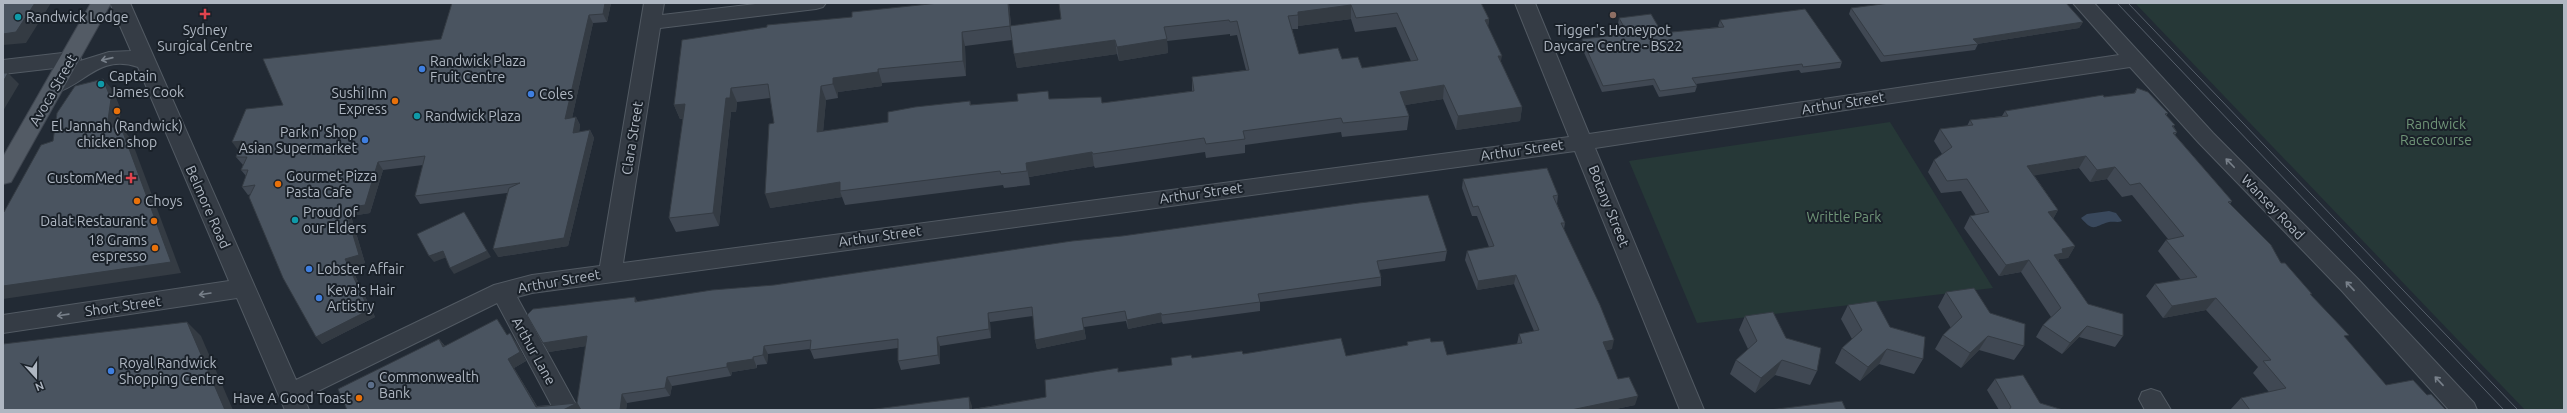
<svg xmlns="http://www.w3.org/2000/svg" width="2567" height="413" font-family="Ubuntu,sans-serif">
	<rect width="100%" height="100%" fill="#222a34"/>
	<g fill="#263837">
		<polygon points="2135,3 2564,3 2564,410 2525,410"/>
		<polygon points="1890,122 1993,288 1697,323 1629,161"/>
	</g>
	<path fill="#39485c" d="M 2109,211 L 2116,213 L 2122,221 C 2118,223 2114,221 2109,222 C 2094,226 2094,233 2081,218 L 2087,214 Z"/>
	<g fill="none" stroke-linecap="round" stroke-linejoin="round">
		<g stroke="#525a63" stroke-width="2">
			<g id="minor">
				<path d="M 110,3 L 130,3 L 296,380 L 494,285 L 532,275 L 600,266 L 644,3 L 664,3 L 662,15 L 764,3 L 826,3 L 823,7 L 816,9 L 660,28 L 623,263 L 1569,137 L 1515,3 L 1535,3 L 1589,134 L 2119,55 L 2073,3 L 2094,3 L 2213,133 L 2358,279 L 2474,403 L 2477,410 L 2449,410 L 2342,291 L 2199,143 L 2130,67 L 1595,148 L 1704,410 L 1680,410 L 1575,151 L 532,293 L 517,297 L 579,410 L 554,410 L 497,303 L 304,398 L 309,410 L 285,410 L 237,298 L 3,333 L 3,315 L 229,281 L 138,67 C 99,54 86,84 55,93 L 48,91 L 45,86 L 48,81 L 72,66 L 3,74 L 3,60 L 71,52 L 78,54 L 81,59 L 80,61 L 109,52 L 131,51 Z"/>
				<polygon points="2151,389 2160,392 2171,410 2145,410 2139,399 2142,392"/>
			</g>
		</g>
		<g stroke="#3e454f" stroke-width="2">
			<polygon id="major" points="91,3 111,3 11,182 3,184 3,157"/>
		</g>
		<use href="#minor" fill="#353c45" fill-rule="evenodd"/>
		<use href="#major" fill="#535b65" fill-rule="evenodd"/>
		<g stroke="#57606c" stroke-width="1">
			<polyline points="2117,3 2504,410"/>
			<polyline points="2128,3 2518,410"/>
		</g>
	</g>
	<g fill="#404853" fill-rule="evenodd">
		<polygon points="452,3 611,3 607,22 593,23 572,118 576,117 580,125 579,132 590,130 594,138 568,246 498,257 507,193 420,204 415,196 423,165 383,170 370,213 351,216 365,263 351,267 375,317 322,344 251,194 248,195 242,187 246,176 241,170 243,165 236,157 239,150 238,150 283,105 441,39"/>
		<path d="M 939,3 L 1009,3 L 1011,26 L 1061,19 L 1059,3 L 1481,3 L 1489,19 L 1488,27 L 1501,62 L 1522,107 L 1520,121 L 1456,130 L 1443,99 L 1405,105 L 1409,116 L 1407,130 L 1342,137 L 1341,132 L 1245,145 L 1245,153 L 1206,158 L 1205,152 L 1095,168 L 1094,166 L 1029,177 L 1030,185 L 1004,188 L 1003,185 L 845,205 L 842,197 L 770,208 L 774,123 L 770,98 L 737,102 L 736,112 L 731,112 L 719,226 L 676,232 L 669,218 L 683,119 L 680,119 L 674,105 L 852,17 ZM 1351,19 L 1355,32 L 1396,27 L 1411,61 L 1362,68 L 1342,59 L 1299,54 L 1292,29 L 1298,29 L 1298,26 ZM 1230,34 L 1230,36 L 1237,35 L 1246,70 L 1192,77 L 1192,91 L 1102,103 L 1049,99 L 971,105 L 970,101 L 888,122 L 823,131 L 826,100 L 838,98 L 838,92 L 882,86 L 882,83 L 966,76 L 965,46 L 1012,40 L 1017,68 L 1117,54 L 1119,61 L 1168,53 L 1167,41 Z"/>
		<polygon points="1851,8 2083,22 2079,28 1977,44 1978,44 1975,50 1881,62 1849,14"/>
		<polygon points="1619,18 1662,33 1719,27 1718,26 1720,20 1842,62 1840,68 1801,73 1799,70 1696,84 1697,86 1695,92 1659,97 1653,85 1602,92 1581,46 1582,39 1623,35 1618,24"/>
		<polygon points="2137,88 2168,113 2166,116 2174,127 2177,132 2175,135 2232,201 2230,204 2281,263 2311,296 2346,339 2386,385 2427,395 2446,410 2230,410 2241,398 2269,392 2253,373 2258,367 2206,310 2163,318 2146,296 2155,284 2181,280 2158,251 2166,240 2168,239 2132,195 2122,197 2107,179 2090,182 2079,168 2034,175 2058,210 2053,219 2075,246 2068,258 2059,259 2058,262 2088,304 2123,336 2115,347 2079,337 2062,354 2036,337 2043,325 2051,317 2021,272 1999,276 1964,228 1970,216 1976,215 1961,191 1941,193 1928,172 1934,160 1942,154 1934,141 1940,129 1967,126 1970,120 2002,116 2005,111 2134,93"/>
		<polygon points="1463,179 1558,195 1557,204 1565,223 1564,229 1612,349 1606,350 1618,379 1635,405 1611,410 868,410 972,406 972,409 1046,397 1118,372 1172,365 1192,358 1243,354 1346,356 1407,345 1407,342 1431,342 1447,355 1517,344 1519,334 1534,331 1514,284 1477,290 1465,260 1467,251 1489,247 1477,216 1472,216 1462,188"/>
		<polygon points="1447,251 1445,261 1379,270 1381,277 1381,286 1260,302 1260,311 1163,324 1162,322 1128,329 1126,321 1084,327 1086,339 1037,349 1035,340 1033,316 990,322 991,338 940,346 940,364 901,370 898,361 898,348 814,359 810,349 768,354 767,364 757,365 757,368 732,372 731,376 672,386 670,396 627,403 626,410 347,410 439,339 445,346 508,335 516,342 526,361 514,368 537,406 577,403 586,346 549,352 543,343 638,301"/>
		<polygon points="1946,292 1990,313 2024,346 2014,360 1979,350 1961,368 1935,349 1943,335 1951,328 1938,307"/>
		<polygon points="1848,305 1923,359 1914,374 1879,364 1860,381 1835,363 1842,348 1852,339 1841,319"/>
		<polygon points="1745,316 1786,338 1817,371 1810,385 1775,375 1755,393 1730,374 1736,360 1748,349 1739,330"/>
		<polygon points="1995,379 2040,403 2063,410 1999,410 1987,390"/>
	</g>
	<g fill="#343b43">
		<polygon points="35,3 51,3 26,43 3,45 3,34"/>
		<polygon points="605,3 611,3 607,22 603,14"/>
		<polygon points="1008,3 1009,3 1012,40 1010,26"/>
		<polygon points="1351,5 1351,19 1298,26 1298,12"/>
		<polygon points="589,15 593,23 570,127 565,119"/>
		<polygon points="1489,19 1487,33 1485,20"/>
		<polygon points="2083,22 2079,28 1970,45 1973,39"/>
		<polygon points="962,32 965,46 966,76 963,61"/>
		<polygon points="1167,39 1168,53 1119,61 1117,47"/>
		<polygon points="1115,40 1117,54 1017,68 1014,54"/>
		<polygon points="1498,56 1502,56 1499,70"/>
		<polygon points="878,69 882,83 882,86 838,92 838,98 833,84 833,78"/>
		<polygon points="8,73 19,84 3,111 3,82"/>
		<polygon points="103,79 113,90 121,110 117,138 107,127"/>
		<polygon points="1444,85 1443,99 1399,106 1400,92"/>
		<polygon points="821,86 826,100 822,145 817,132"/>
		<polygon points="731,88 737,102 736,112 731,112 719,226 713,213 726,98"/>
		<polygon points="685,104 691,118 680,119 674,105"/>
		<polygon points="1522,107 1520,121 1456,130 1458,116"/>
		<polygon points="576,117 580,125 578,141 573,133"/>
		<polygon points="121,127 131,139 181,273 3,299 3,286"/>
		<polygon points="590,130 594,138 568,246 498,257 493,249"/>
		<polygon points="242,141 249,149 238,150 232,142"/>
		<polygon points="1092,152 1094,166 1029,177 1030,185 1026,163"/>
		<polygon points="2086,156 2079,168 2020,178 2027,166"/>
		<polygon points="378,162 383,170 370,213 351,216 365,263 351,267 375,317 322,344 316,337 345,259 345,208"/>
		<polygon points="2115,167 2107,179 2090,182 2097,170"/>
		<polygon points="840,182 840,191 842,197 770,208 765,194"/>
		<polygon points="2058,210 2051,222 2048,212"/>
		<polygon points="464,212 491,257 454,274 450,268"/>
		<polygon points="2075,246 2068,258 2059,259 2056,265 2054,255 2062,249"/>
		<polygon points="443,251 447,257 434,262 429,256"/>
		<polygon points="2029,260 2021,272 1999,276 2006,265"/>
		<polygon points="1516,275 1514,284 1477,290 1478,281"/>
		<polygon points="635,297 640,306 635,302"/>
		<polygon points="2216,298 2206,310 2163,318 2172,306"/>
		<polygon points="988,313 990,322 991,338 989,329"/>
		<polygon points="1161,313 1162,322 1128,329 1127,320"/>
		<polygon points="1082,318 1086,339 1037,349 1035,340"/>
		<polygon points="187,322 201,336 233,410 225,410"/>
		<polygon points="2087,326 2079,337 2062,354 2070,343"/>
		<polygon points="510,333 516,342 526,361 514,368 539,410 536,407 508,359"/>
		<polygon points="587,336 593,345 549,352 543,343"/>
		<polygon points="1988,336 1979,350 1961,368 1970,353"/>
		<polygon points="937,337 940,346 940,364 938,355"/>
		<polygon points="439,339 446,348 443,347"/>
		<polygon points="1614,340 1612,349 1600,351 1603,342"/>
		<polygon points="764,346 768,354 767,364 763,355"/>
		<polygon points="1887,349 1879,364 1860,381 1868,367"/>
		<polygon points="753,357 757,368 732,372 731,376 727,367 727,363"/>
		<polygon points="1782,360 1775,375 1755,393 1761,378"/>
		<polygon points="667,377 672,386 670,396 665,388"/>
		<polygon points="622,394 627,403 626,410 620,410"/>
		<polygon points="1638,396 1635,405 1611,410 1571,410"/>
		<polygon points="969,397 972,406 972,410 970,410"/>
		<polygon points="577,403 582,410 563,410"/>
	</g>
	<g fill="#4a5460" stroke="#343b43" fill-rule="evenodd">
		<polygon points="3,3 35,3 16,32 3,34"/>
		<polygon points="452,3 605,3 603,14 589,15 565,119 576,117 573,133 590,130 564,238 493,249 509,188 520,183 415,196 425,156 378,162 365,205 345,208 359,255 345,259 369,310 316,337 283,278 249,197 255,185 242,187 248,170 241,170 247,157 236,157 242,141 232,142 246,109 283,105 263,59 441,39"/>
		<path d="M 939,3 L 1008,3 L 1010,26 L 1061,19 L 1059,3 L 1481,3 L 1489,19 L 1485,20 L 1502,56 L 1498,56 L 1522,107 L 1458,116 L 1444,85 L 1400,92 L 1409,116 L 1343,123 L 1341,118 L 1243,131 L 1245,139 L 1206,144 L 1204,138 L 1093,154 L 1092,152 L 1026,163 L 1027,171 L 1001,174 L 1000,171 L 840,191 L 840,182 L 765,194 L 769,124 L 774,123 L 768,84 L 731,88 L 730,98 L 726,98 L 713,213 L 669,218 L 685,104 L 674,105 L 682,40 L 767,27 L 767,25 L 852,17 L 852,12 ZM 1351,5 L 1356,18 L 1397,13 L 1418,60 L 1362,68 L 1358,57 L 1342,59 L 1338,48 L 1299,54 L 1288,16 L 1298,15 L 1298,12 ZM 1229,20 L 1230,22 L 1237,21 L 1249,70 L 1192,77 L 1194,91 L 1102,103 L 1101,97 L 1049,99 L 1048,91 L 1017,94 L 1018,101 L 970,105 L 970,101 L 915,107 L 888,112 L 888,122 L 817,132 L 821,86 L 833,84 L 833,78 L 878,72 L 878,69 L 963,61 L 962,32 L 1010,26 L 1014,54 L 1115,40 L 1117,47 L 1167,39 L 1164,27 Z"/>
		<polygon points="1890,3 2066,3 2083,22 1973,39 1978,44 1884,56 1851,8"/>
		<polygon points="1805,9 1842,62 1803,67 1802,64 1692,78 1697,86 1660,91 1654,79 1603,86 1582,39 1628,34 1619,18 1651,14 1662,33 1724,27 1720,20"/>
		<polygon points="3,73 8,73 3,82"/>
		<polygon points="103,79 111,99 107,127 121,127 171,262 3,286 3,212 4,212 41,145 53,141 57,113 75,86"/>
		<polygon points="2137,88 2148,92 2168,113 2165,114 2175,125 2172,126 2177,132 2173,133 2232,201 2228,202 2271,245 2281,263 2285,263 2312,294 2310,294 2349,335 2344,336 2386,385 2413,380 2427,395 2431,394 2446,410 2250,410 2241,398 2286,388 2263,361 2271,360 2216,298 2172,306 2155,284 2197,277 2166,240 2184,236 2140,183 2130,185 2115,167 2097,170 2086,156 2027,166 2058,210 2048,212 2075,246 2062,249 2063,253 2054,255 2088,304 2123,314 2123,336 2087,326 2070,343 2043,325 2061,308 2029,260 2006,265 1970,216 1989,212 1967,179 1947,181 1934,160 1952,147 1940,129 1973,125 1970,120 2008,116 2005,111 2103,95 2104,97 2135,93"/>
		<polygon points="1547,168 1558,195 1553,196 1565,223 1561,223 1600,305 1614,340 1603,342 1618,379 1629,377 1638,396 1571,410 868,410 969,397 970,410 1046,397 1045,380 1118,368 1118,372 1172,365 1171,358 1191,355 1192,358 1242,351 1243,354 1341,338 1346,356 1408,345 1407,342 1430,338 1431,342 1443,341 1447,355 1522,343 1519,334 1539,330 1516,275 1478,281 1467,251 1494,246 1478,206 1473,207 1463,179"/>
		<polygon points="1428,195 1447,251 1377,261 1381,277 1258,294 1260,302 1162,315 1161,313 1127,320 1125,311 1082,318 1084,330 1035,340 1032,307 988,313 989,329 937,337 938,355 898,361 898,339 810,350 811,340 764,346 763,355 753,357 753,359 727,363 727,367 667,377 665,388 622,394 620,410 581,410 577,403 563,410 347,410 338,389 439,339 443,347 497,319 507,335 510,333 520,352 508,359 536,407 577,403 587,336 543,343 527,315 533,309 635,297 635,302 712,290 774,285 1072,241 1122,236 1359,203"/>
		<polygon points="464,212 487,251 450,268 443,251 429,256 417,234"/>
		<polygon points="1974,288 1990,313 2025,324 2024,346 1988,336 1970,353 1943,335 1962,317 1946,292"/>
		<polygon points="1876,301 1890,327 1925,337 1923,359 1887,349 1868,367 1842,348 1862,330 1848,305"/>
		<polygon points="1773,312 1786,338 1821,348 1817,371 1782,360 1761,378 1736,360 1757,341 1745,316"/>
		<polygon points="187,322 225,410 3,410 3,344"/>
		<polygon points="2023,375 2040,403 2063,410 2009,410 2011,407 1995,379"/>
		<polygon points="1842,401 1846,410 1769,410"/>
	</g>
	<defs><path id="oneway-shaft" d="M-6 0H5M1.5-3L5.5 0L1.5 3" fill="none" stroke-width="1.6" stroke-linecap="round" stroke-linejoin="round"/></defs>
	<g stroke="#78808a">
		<use href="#oneway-shaft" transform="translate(107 59) rotate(167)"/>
		<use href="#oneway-shaft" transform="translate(2230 163) rotate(-134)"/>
		<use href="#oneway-shaft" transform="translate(2350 286) rotate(-133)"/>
		<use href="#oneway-shaft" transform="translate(205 294) rotate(171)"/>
		<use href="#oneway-shaft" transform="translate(63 315) rotate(172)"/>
		<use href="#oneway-shaft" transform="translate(2439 381) rotate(-133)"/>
	</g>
	<g fill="#e0444e" stroke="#1a2129" stroke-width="1.5">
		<path d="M203 8h4v4h4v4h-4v4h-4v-4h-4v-4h4z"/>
		<path d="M129 172h4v4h4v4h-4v4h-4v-4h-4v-4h4z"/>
	</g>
	<circle fill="#8d6e63" stroke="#1a2129" stroke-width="1.5" cx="1613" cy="15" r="4"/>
	<g fill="#0f9aa8" stroke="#1a2129" stroke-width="1.5">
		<circle cx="18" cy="17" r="4"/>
		<circle cx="101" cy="84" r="4"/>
		<circle cx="417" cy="116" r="4"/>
		<circle cx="295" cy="220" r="4"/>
	</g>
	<g fill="#3f7fe0" stroke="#1a2129" stroke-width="1.5">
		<circle cx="422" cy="69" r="4"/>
		<circle cx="531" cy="94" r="4"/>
		<circle cx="365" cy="140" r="4"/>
		<circle cx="309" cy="269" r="4"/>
		<circle cx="319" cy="298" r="4"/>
		<circle cx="111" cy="371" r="4"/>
	</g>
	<g fill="#e8710a" stroke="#1a2129" stroke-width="1.5">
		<circle cx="395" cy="101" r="4"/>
		<circle cx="117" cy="111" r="4"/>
		<circle cx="278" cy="184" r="4"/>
		<circle cx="137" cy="201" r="4"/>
		<circle cx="154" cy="221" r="4"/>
		<circle cx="155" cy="248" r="4"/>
		<circle cx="359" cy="398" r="4"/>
	</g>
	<circle fill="#5c6f8a" stroke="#1a2129" stroke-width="1.5" cx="371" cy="385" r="4"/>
	<g text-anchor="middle" stroke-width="4" stroke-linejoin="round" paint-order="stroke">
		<g font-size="14" fill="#afb7c2" stroke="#1a2129" text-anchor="start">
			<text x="26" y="22">Randwick Lodge</text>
			<text x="205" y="35" text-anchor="middle">Sydney<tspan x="205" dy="16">Surgical Centre</tspan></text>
			<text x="1613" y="35" text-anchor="middle">Tigger's Honeypot<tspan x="1613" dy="16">Daycare Centre - BS22</tspan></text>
			<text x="430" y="66">Randwick Plaza<tspan x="430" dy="16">Fruit Centre</tspan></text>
			<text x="109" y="81">Captain<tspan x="109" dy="16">James Cook</tspan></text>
			<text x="387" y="98" text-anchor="end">Sushi Inn<tspan x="387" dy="16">Express</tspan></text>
			<text x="539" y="99">Coles</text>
			<text x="425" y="121">Randwick Plaza</text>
			<text x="117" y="131" text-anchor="middle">El Jannah (Randwick)<tspan x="117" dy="16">chicken shop</tspan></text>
			<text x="357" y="137" text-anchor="end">Park n' Shop<tspan x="357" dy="16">Asian Supermarket</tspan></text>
			<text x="286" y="181">Gourmet Pizza<tspan x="286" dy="16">Pasta Cafe</tspan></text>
			<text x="123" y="183" text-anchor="end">CustomMed</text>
			<text x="145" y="206">Choys</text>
			<text x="303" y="217">Proud of<tspan x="303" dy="16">our Elders</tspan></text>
			<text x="146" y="226" text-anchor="end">Dalat Restaurant</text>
			<text x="147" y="245" text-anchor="end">18 Grams<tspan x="147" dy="16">espresso</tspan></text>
			<text x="317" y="274">Lobster Affair</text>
			<text x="327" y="295">Keva's Hair<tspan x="327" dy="16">Artistry</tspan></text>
			<text x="119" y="368">Royal Randwick<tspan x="119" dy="16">Shopping Centre</tspan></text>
			<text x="379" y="382">Commonwealth<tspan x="379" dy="16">Bank</tspan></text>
			<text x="351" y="403" text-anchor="end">Have A Good Toast</text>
		</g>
		<g font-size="14" fill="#afb7c2" stroke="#1a2129">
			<text transform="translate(53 90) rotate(-60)" y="5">Avoca Street</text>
			<text transform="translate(1843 103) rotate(-9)" y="5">Arthur Street</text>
			<text transform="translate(632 138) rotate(-81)" y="5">Clara Street</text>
			<text transform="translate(1522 150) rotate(-8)" y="5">Arthur Street</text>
			<text transform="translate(1201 193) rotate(-8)" y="5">Arthur Street</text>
			<text transform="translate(1609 206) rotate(68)" y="5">Botany Street</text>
			<text transform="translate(208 207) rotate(66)" y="5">Belmore Road</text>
			<text transform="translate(2273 207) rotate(46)" y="5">Wansey Road</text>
			<text transform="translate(880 236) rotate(-8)" y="5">Arthur Street</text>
			<text transform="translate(559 281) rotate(-10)" y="5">Arthur Street</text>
			<text transform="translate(123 306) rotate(-8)" y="5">Short Street</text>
			<text transform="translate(534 351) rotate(61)" y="5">Arthur Lane</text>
		</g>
		<g font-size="14" fill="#709578" stroke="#1a2129">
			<text x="2436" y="129">Randwick<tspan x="2436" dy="16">Racecourse</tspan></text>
			<text x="1844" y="222">Writtle Park</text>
		</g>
	</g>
	<rect width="2567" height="413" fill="none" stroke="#afb7c2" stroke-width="8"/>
	<g transform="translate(36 377) rotate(159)" stroke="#1a2129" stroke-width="3" paint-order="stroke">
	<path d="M0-3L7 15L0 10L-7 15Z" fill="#afb7c2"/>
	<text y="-6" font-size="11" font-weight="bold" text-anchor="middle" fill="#afb7c2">N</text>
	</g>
</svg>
